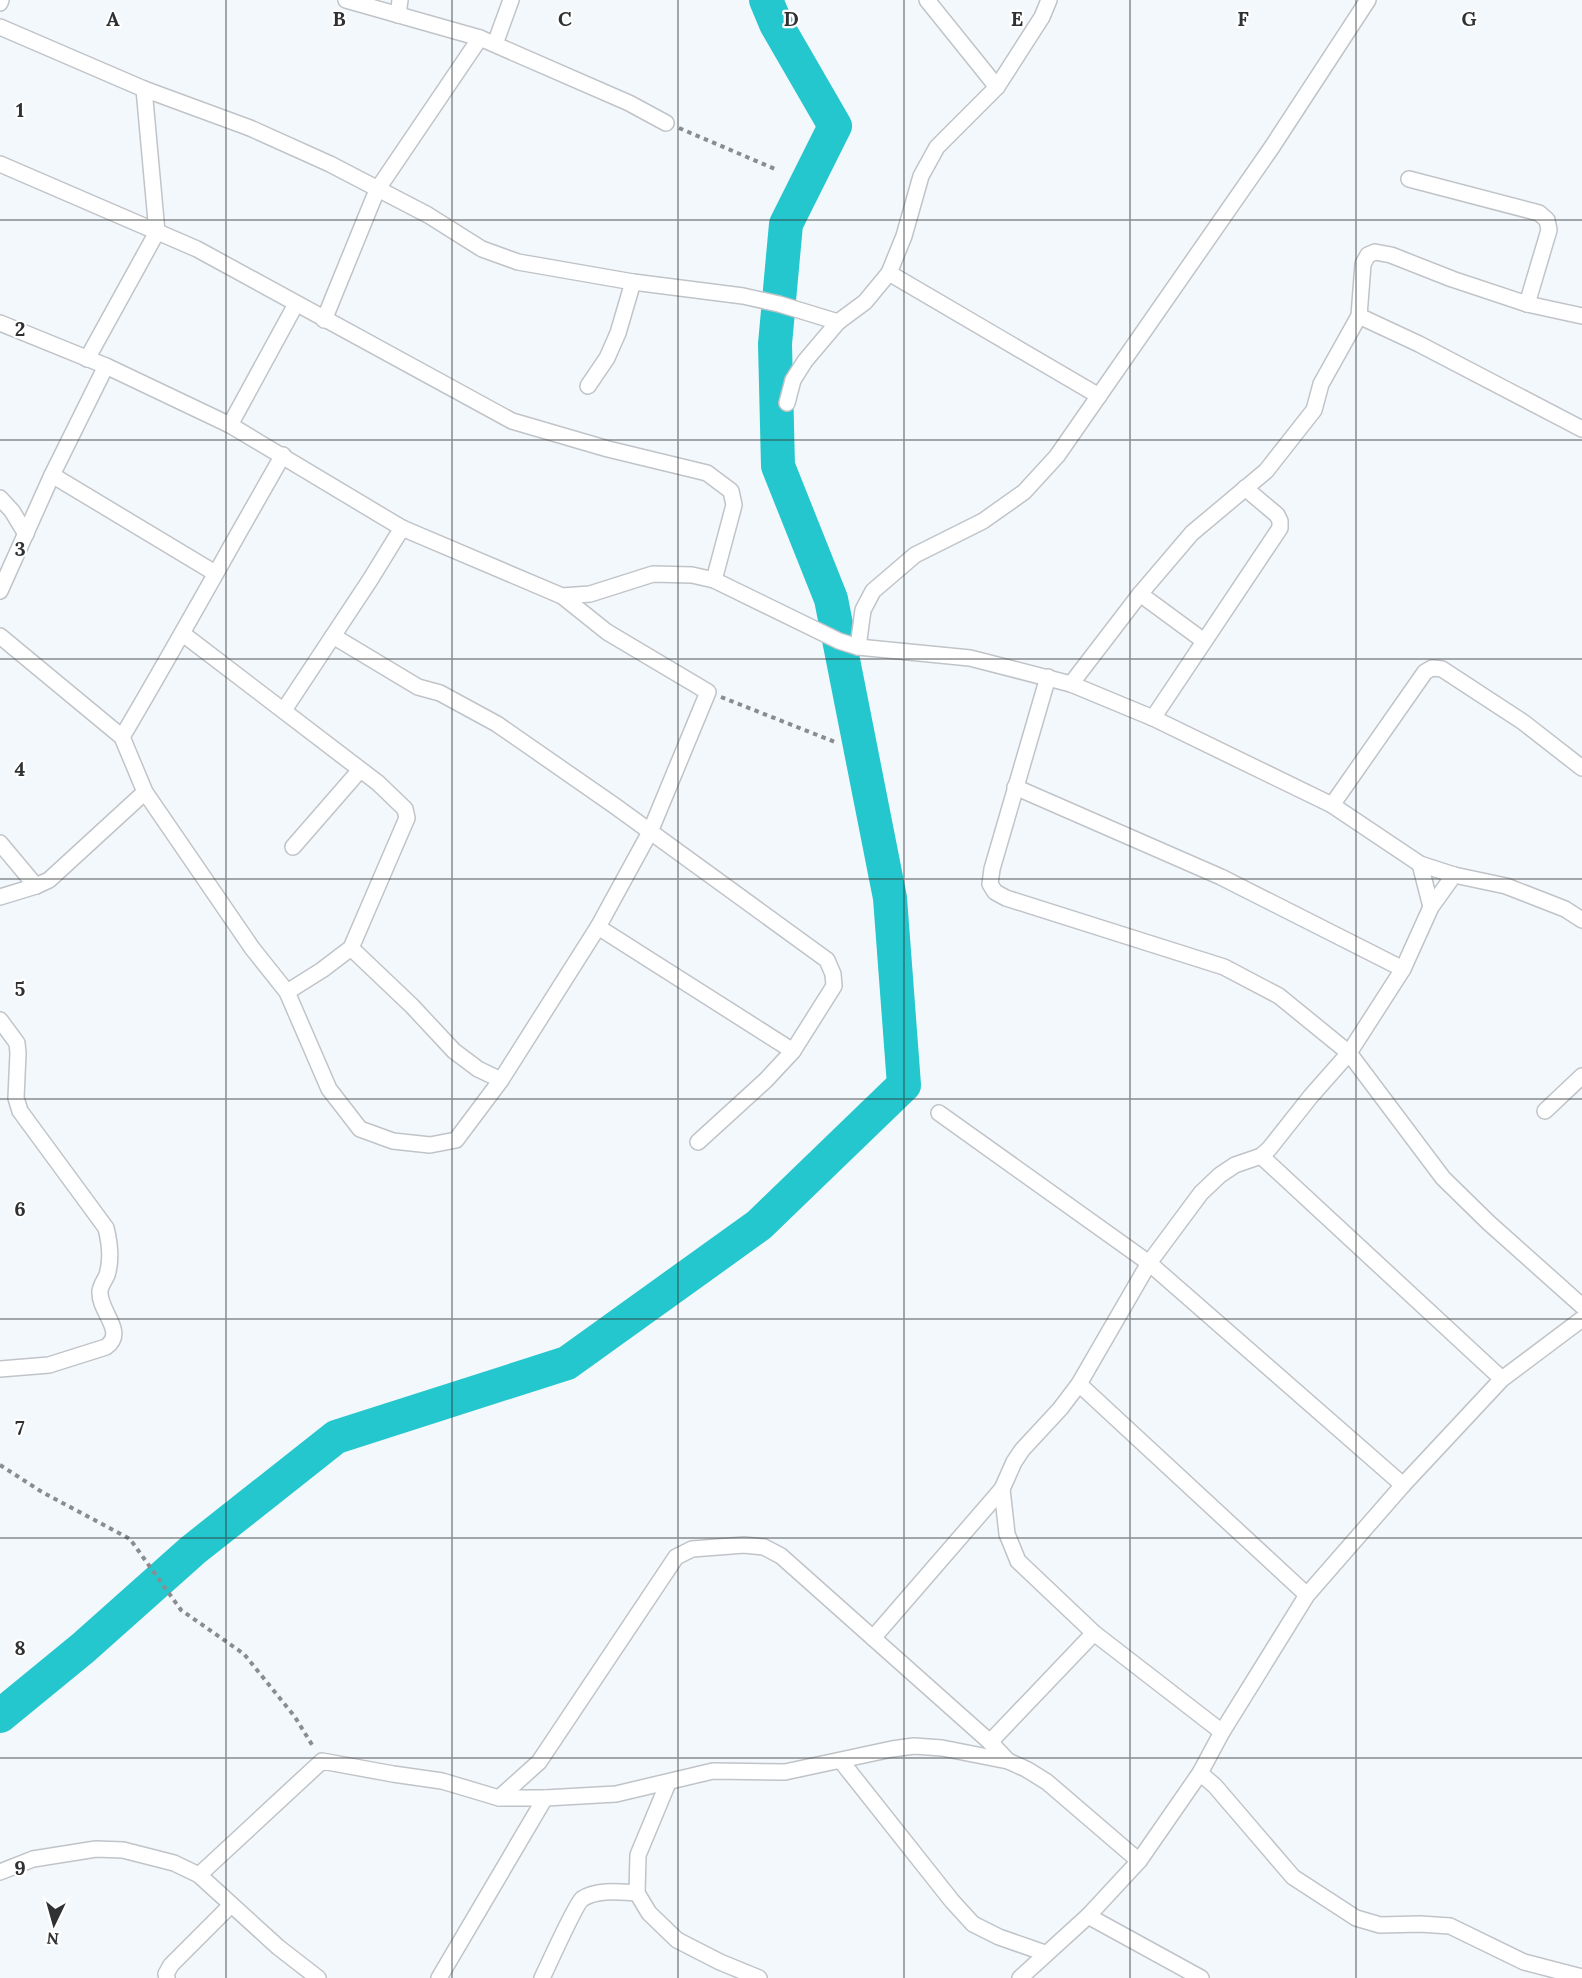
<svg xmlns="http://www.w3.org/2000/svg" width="1582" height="1978" font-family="Lora,serif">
	<rect width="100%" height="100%" fill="#f3f8fc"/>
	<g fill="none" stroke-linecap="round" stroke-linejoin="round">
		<polyline stroke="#24c7cd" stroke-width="34" points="0,1716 83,1648 193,1550 336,1437 567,1363 759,1225 904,1085 890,898 831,599 778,466 775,344 786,224 835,126 776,24 766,0"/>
		<g stroke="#c0c4c8" stroke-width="18">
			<g id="street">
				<polyline points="346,0 480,38 629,103 666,123"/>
				<polyline points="927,0 997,87"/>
				<polyline points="0,3 1,0"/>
				<polyline points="398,15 400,0"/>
				<polyline points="0,27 144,89 250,128 330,164 428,215 482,249 518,262 633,282 743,296 779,304 838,322"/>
				<polyline points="495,44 511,0"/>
				<polyline points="0,164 197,249 512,421 608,449 707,473 731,491 734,505 714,580"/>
				<polyline points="1409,179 1539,213 1547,220 1549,230 1527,304"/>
				<polyline points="889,273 1099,396"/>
				<polyline points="1359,316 1419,344 1582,429"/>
				<polyline points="324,320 377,190 480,38"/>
				<polyline points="0,323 106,366 230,425 402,528 562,596 590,594 653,574 692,575 714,580 839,641 858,647 970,658 1071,684 1153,718 1332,805 1420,864 1454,875 1506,886 1565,909 1582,920"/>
				<polyline points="87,359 157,232 144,89"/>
				<polyline points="588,386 607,358 618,333 633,282"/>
				<polyline points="787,403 793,380 805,361 838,322 865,302 889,273 904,236 921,176 937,147 997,87 1042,17 1049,0"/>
				<polyline points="230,425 296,304"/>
				<polyline points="52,475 215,573"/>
				<polyline points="0,498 12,511 26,534"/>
				<polyline points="0,591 52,475 106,366"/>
				<polyline points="1140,594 1204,641"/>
				<polyline points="183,634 378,783 405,809 407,818 351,948 322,970 287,992"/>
				<polyline points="0,636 122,737 145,792 252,948 287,992 329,1089 360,1129 393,1141 430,1145 456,1140 501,1080 598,927 650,832 708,692 607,632 562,596"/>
				<polyline points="333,636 418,687 440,693 497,724 615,806 827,960 833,974 834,986 793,1051 766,1080 698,1142"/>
				<polyline points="858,647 863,610 873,591 915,555 983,521 1024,492 1057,456 1272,147 1368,0"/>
				<polyline points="1048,677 992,869 990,884 995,892 1006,898 1224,967 1279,996 1349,1053 1443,1178 1489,1223 1582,1306"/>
				<polyline points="1071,684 1140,594 1192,533 1266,471 1314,410 1321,384 1359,316 1363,264 1368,255 1375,252 1391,255 1452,279 1527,304 1582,316"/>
				<polyline points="284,710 370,580 402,528"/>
				<polyline points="1153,718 1280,528 1280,521 1277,515 1245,488"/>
				<path d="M 122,737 C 177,644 229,549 283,455"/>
				<polyline points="1015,787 1221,877 1403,969"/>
				<polyline points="1332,805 1425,672 1432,668 1442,669 1523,722 1582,768"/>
				<polyline points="0,843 36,886"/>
				<polyline points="293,847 360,770"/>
				<polyline points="1420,864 1431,907"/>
				<polyline points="0,897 36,886 49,880 145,792"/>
				<polyline points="598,927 793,1051"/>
				<polyline points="351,948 412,1006 454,1051 478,1069 501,1080"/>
				<path d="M 0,1020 L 17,1043 L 18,1053 L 16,1098 L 20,1111 L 106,1228 C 110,1244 112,1259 107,1275 C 105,1280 100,1286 100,1292 C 99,1312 127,1332 106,1347 L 49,1365 L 0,1369"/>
				<polyline points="1545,1111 1582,1076"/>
				<polyline points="939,1113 1149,1263 1403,1485"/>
				<polyline points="1261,1156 1502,1379"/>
				<polyline points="1079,1384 1307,1595"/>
				<polyline points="1002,1489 1007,1534 1018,1561 1094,1633 1222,1732"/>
				<polyline points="873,1638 1002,1489 1014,1462 1022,1450 1060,1409 1079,1384 1149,1263 1201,1193 1220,1175 1235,1165 1261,1156 1269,1149 1311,1096 1349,1053 1403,969 1431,907 1454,875"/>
				<polyline points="990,1742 1094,1633"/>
				<polyline points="841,1761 952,1901 973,1924 999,1937 1045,1953"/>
				<polyline points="1200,1773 1215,1786 1293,1877 1356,1918 1380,1925 1420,1924 1450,1926 1524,1962 1582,1977"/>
				<polyline points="668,1783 638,1855 637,1893 649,1913 677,1940 720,1962 759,1978"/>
				<polyline points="499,1798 539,1762 676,1557 692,1549 744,1545 764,1547 781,1556 990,1742 1008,1761"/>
				<polyline points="0,1872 33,1859 96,1849 123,1850 174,1863 199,1875 278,1947 318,1978"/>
				<polyline points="199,1875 322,1761 393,1774 442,1781 499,1798 545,1798 616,1794 713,1771 785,1772 892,1749 914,1746 942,1748 1008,1761 1026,1769 1047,1782 1139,1861"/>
				<polyline points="1088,1916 1201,1978"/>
				<polyline points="167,1978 166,1974 171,1965 231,1905"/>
				<polyline points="439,1978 545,1798"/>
				<path d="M 542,1978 C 548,1966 575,1905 582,1899 C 597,1889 620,1892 637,1893"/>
				<polyline points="1020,1978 1088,1916 1139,1861 1200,1773 1222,1732 1307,1595 1403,1485 1502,1379 1582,1319"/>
			</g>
		</g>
		<g stroke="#8a8d90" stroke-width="4" stroke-dasharray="4.5 4.5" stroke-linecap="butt">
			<polyline points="679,128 775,169"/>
			<polyline points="721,697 835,742"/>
			<polyline points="0,1465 42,1492 130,1539 181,1610 244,1654 295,1717 314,1748"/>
		</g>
		<use href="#street" stroke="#fff" stroke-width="15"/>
	</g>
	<path fill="none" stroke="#2f3132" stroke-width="1.5" stroke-opacity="0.55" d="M 226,0 L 226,1978M 452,0 L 452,1978M 678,0 L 678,1978M 904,0 L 904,1978M 1130,0 L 1130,1978M 1356,0 L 1356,1978M 0,220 L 1582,220M 0,440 L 1582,440M 0,659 L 1582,659M 0,879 L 1582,879M 0,1099 L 1582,1099M 0,1319 L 1582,1319M 0,1538 L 1582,1538M 0,1758 L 1582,1758"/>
	<g font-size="20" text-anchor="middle" font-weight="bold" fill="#2f3132" stroke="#fff" stroke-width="4.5" stroke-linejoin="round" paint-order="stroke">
		<text x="113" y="26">A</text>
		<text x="339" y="26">B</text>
		<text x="565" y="26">C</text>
		<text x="791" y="26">D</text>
		<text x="1017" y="26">E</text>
		<text x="1243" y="26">F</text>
		<text x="1469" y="26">G</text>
		<text x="20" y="117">1</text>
		<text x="20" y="336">2</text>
		<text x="20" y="556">3</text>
		<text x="20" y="776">4</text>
		<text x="20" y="996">5</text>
		<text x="20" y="1216">6</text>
		<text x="20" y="1435">7</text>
		<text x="20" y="1655">8</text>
		<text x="20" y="1875">9</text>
	</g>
	<g transform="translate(54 1924) rotate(185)" stroke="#ffffff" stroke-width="4.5" paint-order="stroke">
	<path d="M0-4.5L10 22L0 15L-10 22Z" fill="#2f3132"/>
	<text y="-9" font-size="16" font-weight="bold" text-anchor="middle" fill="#2f3132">N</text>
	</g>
</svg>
